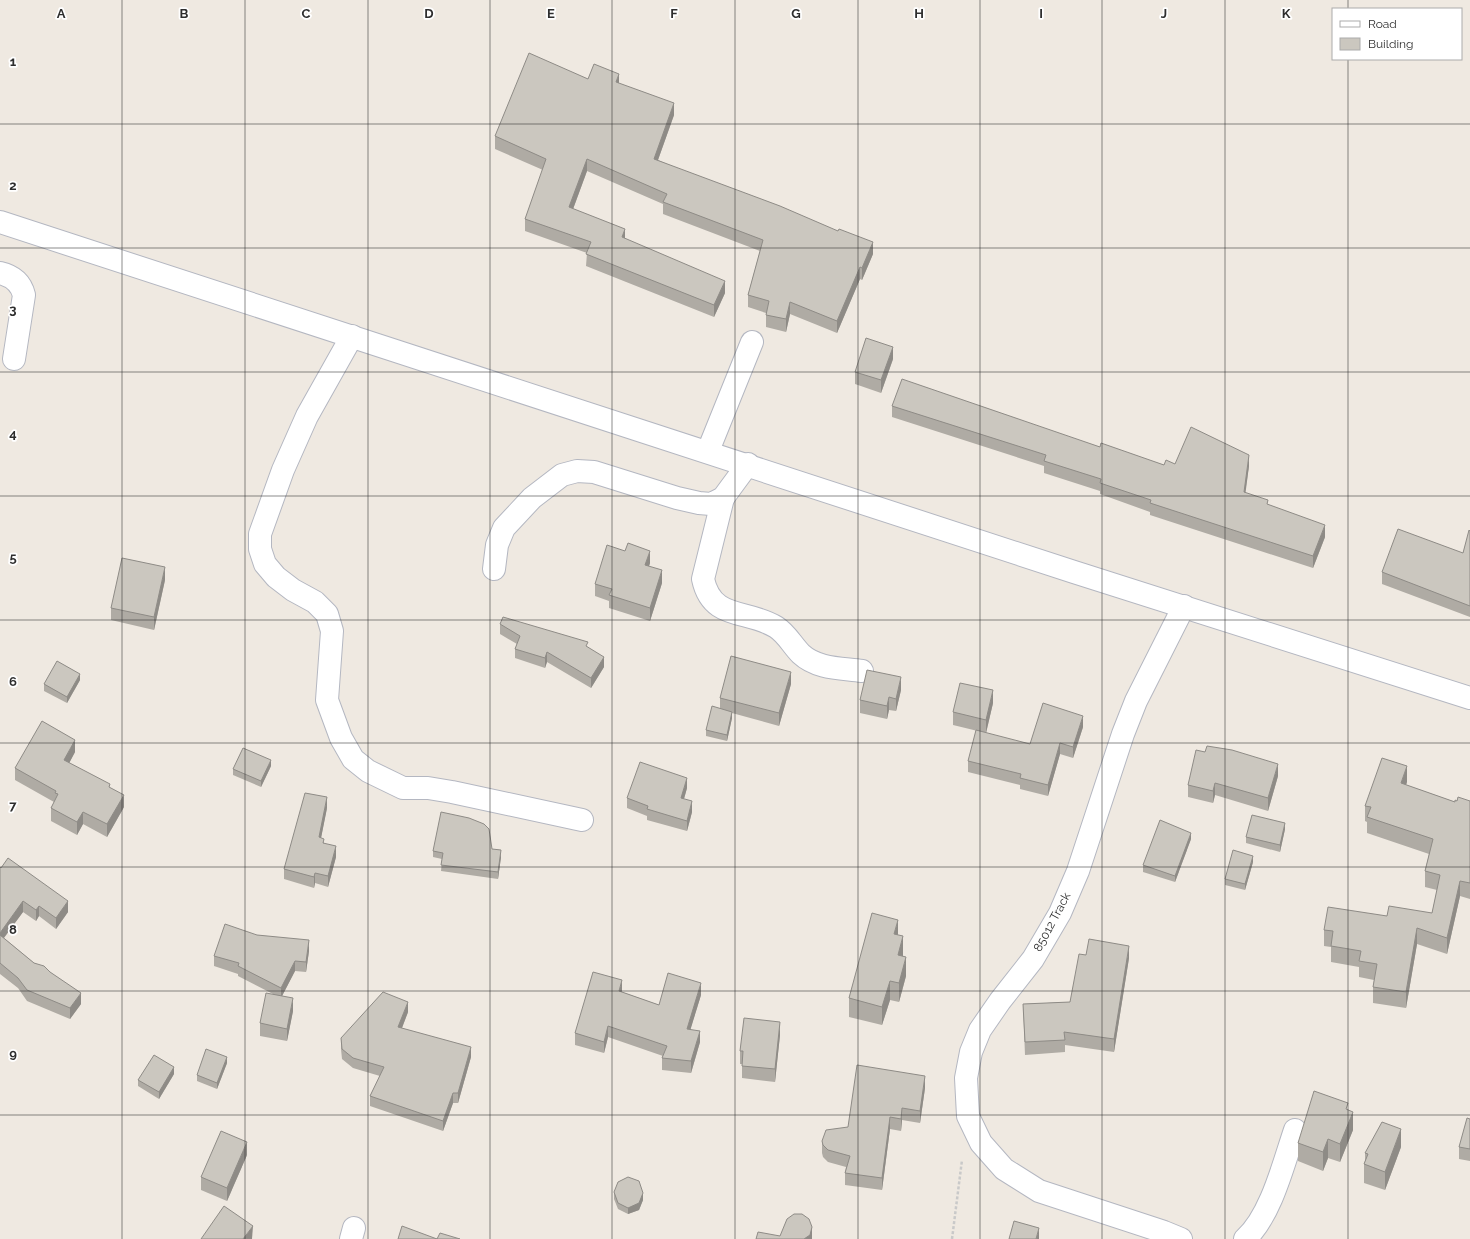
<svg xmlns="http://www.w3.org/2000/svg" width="1470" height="1239" font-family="Raleway,sans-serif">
	<rect width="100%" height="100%" fill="#efe9e1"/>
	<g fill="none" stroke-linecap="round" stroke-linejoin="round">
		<g stroke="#b4b7c1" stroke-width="24">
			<g id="minor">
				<path d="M 0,273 C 13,276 21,283 24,295 L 14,359"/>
				<polyline points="352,336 307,416 283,470 260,534 260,549 265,564 276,577 293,590 315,602 327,614 332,631 327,700 341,738 353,759 368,771 403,788 428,788 452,792 582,820"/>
				<polyline points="708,451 752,342"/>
				<path d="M 723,498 L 703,579 C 712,621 747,609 776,627 C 787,634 792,645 801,654 C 817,669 841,668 862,671"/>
				<polyline points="494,569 497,545 504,528 532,498 562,475 577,471 594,472 677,498 699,503 711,504 723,498 748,464"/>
				<polyline points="351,1239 354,1228"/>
				<polyline points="1181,1239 1164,1232 1039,1191 1004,1169 981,1143 968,1116 966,1078 971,1052 980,1030 1000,1001 1033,959 1060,913 1078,871 1123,734 1136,701 1184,606"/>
				<path d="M 1245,1239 C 1271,1216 1284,1162 1295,1130"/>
			</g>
		</g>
		<g stroke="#b4b7c1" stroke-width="24">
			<polyline id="tertiary" points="0,222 1074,572 1470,698"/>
		</g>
		<polyline stroke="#c9c9c9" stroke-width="2.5" stroke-dasharray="3 2" stroke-linecap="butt" points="952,1239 962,1160"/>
		<use href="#minor" stroke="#fff" stroke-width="22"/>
		<use href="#tertiary" stroke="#fff" stroke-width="22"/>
	</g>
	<g fill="#afaba4">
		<polygon points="588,79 619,84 674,115 658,160 873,254 862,280 860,279 837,333 790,314 786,332 766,327 766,313 748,307 748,295 760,251 663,214 663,204 587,171 573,209 625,239 725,293 714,317 586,266 587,253 525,231 525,219 543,170 495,149 495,136"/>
		<polygon points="893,359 881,393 855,384 855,372"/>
		<polygon points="892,406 1100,447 1164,465 1175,464 1249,466 1245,493 1268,505 1325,537 1313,568 1150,515 1150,512 1100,494 1100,491 1044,473 1044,466 892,417"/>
		<polygon points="1470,531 1470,617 1382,584 1382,572 1463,553"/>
		<polygon points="625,551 650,563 649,566 662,583 650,621 609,608 609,601 595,596 595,584"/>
		<polygon points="165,580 154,630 111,620 111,608"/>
		<polygon points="500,624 588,647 604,667 591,688 547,662 545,668 515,658 515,649 517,644 500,634"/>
		<polygon points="80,680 67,703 44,691 44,684"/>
		<polygon points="791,684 779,726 732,713 732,718 727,741 706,736 706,730 720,708 720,698"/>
		<polygon points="901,690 896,711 889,710 887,719 860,713 860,700"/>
		<polygon points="993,703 986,733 953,725 953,712"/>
		<polygon points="1083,727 1073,758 1060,754 1048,796 1020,789 1020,785 968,772 968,761 1030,744"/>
		<polygon points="75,752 69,763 110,788 124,807 107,837 83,824 77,835 51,821 51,808 54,802 15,780 15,768"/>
		<polygon points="271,766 261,787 233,775 233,769"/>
		<polygon points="1278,776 1268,811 1215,795 1213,803 1188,797 1188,785"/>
		<polygon points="1407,782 1406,785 1455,802 1457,801 1470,801 1470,899 1460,896 1447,954 1417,944 1406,1008 1373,1003 1373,987 1374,980 1359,977 1359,967 1331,962 1331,947 1324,946 1324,930 1387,916 1432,913 1437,890 1425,887 1425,871 1429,854 1367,833 1367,822 1365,821 1365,806"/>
		<polygon points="687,788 684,799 692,812 687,831 647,820 647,816 627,808 627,798"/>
		<polygon points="327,808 321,838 324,843 336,857 328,887 315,883 314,888 284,879 284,869"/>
		<polygon points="1285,829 1280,852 1246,843 1246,837"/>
		<polygon points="1191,839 1175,882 1143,872 1143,865"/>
		<polygon points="492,849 501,857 498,879 441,871 442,859 433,857 433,851"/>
		<polygon points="1253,862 1245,890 1225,885 1225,879"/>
		<polygon points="0,867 68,912 56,929 39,916 36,921 23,912 4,938 34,963 50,972 81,1004 70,1019 27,1001 18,988 0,974"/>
		<polygon points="257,935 309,951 306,972 295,971 282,996 293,1011 287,1041 260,1036 260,1023 273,994 238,976 238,974 214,966 214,956"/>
		<polygon points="898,935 903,955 903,956 906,976 899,1002 890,1000 882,1025 849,1017 849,998"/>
		<polygon points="1086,955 1129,958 1114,1052 1065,1045 1065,1052 1025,1055 1023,1004 1070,1002"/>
		<polygon points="622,992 659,1005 701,995 690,1030 700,1042 691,1073 662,1070 662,1058 663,1056 608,1037 604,1053 575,1045 575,1033"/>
		<polygon points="408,1012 402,1028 471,1057 458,1103 453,1103 443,1131 370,1106 370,1096 380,1076 353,1068 342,1059 341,1049 341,1038"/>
		<polygon points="780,1035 775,1082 742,1078 742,1064 740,1064 740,1051"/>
		<polygon points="227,1063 217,1089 197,1081 197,1075"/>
		<polygon points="174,1074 159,1099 138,1086 138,1080"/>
		<polygon points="925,1088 920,1123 902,1120 901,1131 890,1129 882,1190 845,1185 845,1173 846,1167 828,1162 823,1157 822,1153 822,1141"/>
		<polygon points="1348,1110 1353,1130 1340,1162 1328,1158 1323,1171 1298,1161 1298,1143"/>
		<polygon points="1470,1119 1470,1161 1459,1159 1459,1147"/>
		<polygon points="1401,1147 1385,1190 1364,1183 1364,1164 1365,1161 1365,1153"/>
		<polygon points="247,1155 227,1201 201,1190 201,1177"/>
		<polygon points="614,1192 643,1200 639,1210 628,1214 618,1209 614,1199"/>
	</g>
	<g fill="#8e8b86">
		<polygon points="619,74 619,86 616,82"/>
		<polygon points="674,103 674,115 654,171 654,159"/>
		<polygon points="587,159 587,171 569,220 569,207"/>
		<polygon points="625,229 625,241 622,237"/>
		<polygon points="873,242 873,254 862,280 862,268"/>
		<polygon points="860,267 860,279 837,333 837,321"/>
		<polygon points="725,281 725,293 714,317 714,305"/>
		<polygon points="790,302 790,314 786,332 786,319"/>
		<polygon points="893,347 893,359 881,393 881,380"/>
		<polygon points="1249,455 1249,466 1244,504 1244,492"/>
		<polygon points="1325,525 1325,537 1313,568 1313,556"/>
		<polygon points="650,551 650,563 645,578 645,565"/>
		<polygon points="165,567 165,580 154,630 154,617"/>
		<polygon points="662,570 662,583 650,621 650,608"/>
		<polygon points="547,652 547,662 545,668 545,658"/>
		<polygon points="604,657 604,667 591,688 591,678"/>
		<polygon points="791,672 791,684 779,726 779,713"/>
		<polygon points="80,674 80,680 67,703 67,697"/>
		<polygon points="901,677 901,690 896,711 896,699"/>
		<polygon points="993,690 993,703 986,733 986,720"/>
		<polygon points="889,697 889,710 887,719 887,706"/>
		<polygon points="732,712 732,718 727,741 727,735"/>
		<polygon points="1083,716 1083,727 1073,758 1073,747"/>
		<polygon points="75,740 75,752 64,773 64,760"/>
		<polygon points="1060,743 1060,754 1048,796 1048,785"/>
		<polygon points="271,760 271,766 261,787 261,781"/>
		<polygon points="1278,764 1278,776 1268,811 1268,798"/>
		<polygon points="1407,766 1407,782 1401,799 1401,783"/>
		<polygon points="687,778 687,788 681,809 681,798"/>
		<polygon points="1215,783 1215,795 1213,803 1213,791"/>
		<polygon points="124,795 124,807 107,837 107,824"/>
		<polygon points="327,797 327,808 319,848 319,837"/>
		<polygon points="692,801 692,812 687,831 687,821"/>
		<polygon points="83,812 83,824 77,835 77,822"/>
		<polygon points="1285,823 1285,829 1280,852 1280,845"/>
		<polygon points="1191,833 1191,839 1175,882 1175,876"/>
		<polygon points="336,846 336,857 328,887 328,876"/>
		<polygon points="501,850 501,857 498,879 498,872"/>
		<polygon points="1253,856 1253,862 1245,890 1245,884"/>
		<polygon points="315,873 315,883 314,888 314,877"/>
		<polygon points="1460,881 1460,896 1447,954 1447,938"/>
		<polygon points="23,901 23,912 0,943 0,933"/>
		<polygon points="68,901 68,912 56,929 56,918"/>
		<polygon points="39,906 39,916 36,921 36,910"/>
		<polygon points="898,920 898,938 894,934"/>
		<polygon points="1417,928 1417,944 1406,1008 1406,992"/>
		<polygon points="903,936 903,955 898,973 898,955"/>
		<polygon points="309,940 309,951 306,972 306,962"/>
		<polygon points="1129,946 1129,958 1114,1052 1114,1039"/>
		<polygon points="906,957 906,976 899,1002 899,983"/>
		<polygon points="295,961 295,971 281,998 281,988"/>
		<polygon points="622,980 622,992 619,991"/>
		<polygon points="890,981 890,1000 882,1025 882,1007"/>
		<polygon points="701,983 701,995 687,1041 687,1029"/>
		<polygon points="81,993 81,1004 70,1019 70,1008"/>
		<polygon points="293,998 293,1011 287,1041 287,1029"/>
		<polygon points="408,1002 408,1012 398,1038 398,1027"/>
		<polygon points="780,1022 780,1035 775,1082 775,1069"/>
		<polygon points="608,1026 608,1037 604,1053 604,1042"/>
		<polygon points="700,1031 700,1042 691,1073 691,1061"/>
		<polygon points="471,1047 471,1057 458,1103 458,1093"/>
		<polygon points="227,1057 227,1063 217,1089 217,1083"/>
		<polygon points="174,1067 174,1074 159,1099 159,1092"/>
		<polygon points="925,1076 925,1088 920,1123 920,1111"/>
		<polygon points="453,1093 453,1103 443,1131 443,1121"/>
		<polygon points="902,1108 902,1120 901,1131 901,1119"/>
		<polygon points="1353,1112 1353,1130 1340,1162 1340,1144"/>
		<polygon points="890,1117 890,1129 882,1190 882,1178"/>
		<polygon points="1401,1129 1401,1147 1385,1190 1385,1172"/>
		<polygon points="1328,1139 1328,1158 1323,1171 1323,1152"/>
		<polygon points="247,1142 247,1155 227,1201 227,1188"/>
		<polygon points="643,1193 643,1200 639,1210 628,1214 628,1208"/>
		<polygon points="253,1226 252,1239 243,1239"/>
		<polygon points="812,1227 812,1239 804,1239"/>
		<polygon points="1039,1228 1039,1239 1036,1239"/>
	</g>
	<g fill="#cbc7bf" stroke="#8e8b86">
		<polygon points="529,53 588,79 594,64 619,74 616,82 674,103 654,159 780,206 838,231 839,229 873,242 862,268 860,267 837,321 790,302 786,319 766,315 769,301 748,295 763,240 663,202 667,194 587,159 569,207 625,229 622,237 725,281 714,305 586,254 591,242 525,219 546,159 495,136"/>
		<polygon points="866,338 893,347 881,380 855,372"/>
		<polygon points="902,379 1100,447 1101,443 1164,465 1166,460 1175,464 1191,427 1249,455 1244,492 1268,500 1267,504 1325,525 1313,556 1150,503 1151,500 1100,483 1101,479 1044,461 1046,455 892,406"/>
		<polygon points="1398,529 1463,553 1469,530 1470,531 1470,606 1382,572"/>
		<polygon points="628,543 650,551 645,565 662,570 650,608 609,595 612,589 595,584 607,545 625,551"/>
		<polygon points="122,558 165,567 154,617 111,608"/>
		<polygon points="503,617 588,642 586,646 604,657 591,678 547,652 545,658 515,649 520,636 500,624"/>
		<polygon points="731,656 791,672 779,713 720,698"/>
		<polygon points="57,661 80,674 67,697 44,684"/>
		<polygon points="867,670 901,677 896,699 889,697 887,706 860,700"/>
		<polygon points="960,683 993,690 986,720 953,712"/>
		<polygon points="1043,703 1083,716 1073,747 1060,743 1048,785 1020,778 1021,774 968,761 976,730 1030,744"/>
		<polygon points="712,706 732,712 727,735 706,730"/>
		<polygon points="42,721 75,740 64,760 110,784 109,787 124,795 107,824 83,812 77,822 51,808 58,794 55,793 56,791 15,768"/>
		<polygon points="1207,746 1232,750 1278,764 1268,798 1215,783 1213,791 1188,785 1196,750 1205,752"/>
		<polygon points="243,748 271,760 261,781 233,769"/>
		<polygon points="1382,758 1407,766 1401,783 1455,802 1455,800 1457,801 1458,797 1470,801 1470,883 1460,881 1447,938 1417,928 1406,992 1373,987 1377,964 1359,961 1361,951 1331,946 1333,931 1324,930 1328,907 1387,916 1389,906 1432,913 1440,875 1425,871 1433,839 1367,817 1371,807 1365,806"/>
		<polygon points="640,762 687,778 681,798 692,801 687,821 647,809 648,806 627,798"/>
		<polygon points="305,793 327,797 319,837 324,839 323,843 336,846 328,876 315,873 314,877 284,869"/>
		<polygon points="441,812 469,818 484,824 489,829 492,849 501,850 498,872 441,865 443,853 433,851"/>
		<polygon points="1252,815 1285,823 1280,845 1246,837"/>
		<polygon points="1160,820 1191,833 1175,876 1143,865"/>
		<polygon points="1233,850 1253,856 1245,884 1225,879"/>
		<polygon points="8,858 68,901 56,918 39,906 36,910 23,901 0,933 0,867 1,868"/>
		<polygon points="872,913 898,920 894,934 903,936 898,955 906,957 899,983 890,981 882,1007 849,998"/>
		<polygon points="225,924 257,935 309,940 306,962 295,961 281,988 238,966 239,963 214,956"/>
		<polygon points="0,935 34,963 44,966 50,972 81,993 70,1008 27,990 18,978 0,963"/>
		<polygon points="1089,939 1129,946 1114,1039 1064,1032 1065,1040 1025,1042 1023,1004 1070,1002 1079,954 1086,955"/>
		<polygon points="593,972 622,980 619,991 659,1005 668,973 701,983 687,1029 700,1031 691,1061 662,1058 667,1046 608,1026 604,1042 575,1033"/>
		<polygon points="383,992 408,1002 398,1027 471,1047 458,1093 453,1093 443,1121 370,1096 384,1067 353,1058 342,1049 341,1038"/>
		<polygon points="266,993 293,998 287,1029 260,1023"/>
		<polygon points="744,1018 780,1022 775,1069 742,1066 743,1051 740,1051"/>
		<polygon points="206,1049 227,1057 217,1083 197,1075"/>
		<polygon points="154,1055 174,1067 159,1092 138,1080"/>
		<polygon points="857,1065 925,1076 920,1111 902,1108 901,1119 890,1117 882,1178 845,1173 850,1156 828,1150 823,1145 822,1141 826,1130 848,1127"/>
		<polygon points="1314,1091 1348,1103 1346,1109 1353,1112 1340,1144 1328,1139 1323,1152 1298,1143"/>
		<polygon points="1467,1118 1470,1119 1470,1149 1459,1147"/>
		<polygon points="1382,1122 1401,1129 1385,1172 1364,1164 1368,1154 1365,1153"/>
		<polygon points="221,1131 247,1142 227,1188 201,1177"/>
		<polygon points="628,1177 639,1181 643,1193 639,1203 628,1208 618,1203 614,1192 618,1182"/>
		<polygon points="224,1206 253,1226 243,1239 201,1239"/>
		<polygon points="794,1214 802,1214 809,1219 812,1227 810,1235 804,1239 756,1239 758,1232 780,1236 787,1219"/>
		<polygon points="1014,1221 1039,1228 1036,1239 1009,1239"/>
		<polygon points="402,1226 437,1239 398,1239"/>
		<polygon points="440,1233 460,1239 437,1239"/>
	</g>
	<path fill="none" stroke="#2e2e2e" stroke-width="1" stroke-opacity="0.55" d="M 122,0 L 122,1239M 245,0 L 245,1239M 368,0 L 368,1239M 490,0 L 490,1239M 612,0 L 612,1239M 735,0 L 735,1239M 858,0 L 858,1239M 980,0 L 980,1239M 1102,0 L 1102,1239M 1225,0 L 1225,1239M 1348,0 L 1348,9M 1348,59 L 1348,1239M 0,124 L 1470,124M 0,248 L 1470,248M 0,372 L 1470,372M 0,496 L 1470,496M 0,620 L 1470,620M 0,743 L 1470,743M 0,867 L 1470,867M 0,991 L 1470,991M 0,1115 L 1470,1115"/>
	<g text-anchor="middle" stroke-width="3.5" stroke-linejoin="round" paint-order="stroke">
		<g font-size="12" fill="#2e2e2e" stroke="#fff">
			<text transform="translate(1052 922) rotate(-62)" y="4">85012 Track</text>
		</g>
	</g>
	<g font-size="13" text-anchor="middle" font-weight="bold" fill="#2e2e2e" stroke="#fff" stroke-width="3.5" stroke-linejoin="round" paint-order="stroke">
		<text x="61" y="18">A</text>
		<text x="184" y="18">B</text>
		<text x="306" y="18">C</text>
		<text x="429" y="18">D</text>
		<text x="551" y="18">E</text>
		<text x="674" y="18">F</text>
		<text x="796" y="18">G</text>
		<text x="919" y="18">H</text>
		<text x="1041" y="18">I</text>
		<text x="1164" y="18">J</text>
		<text x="1286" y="18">K</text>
		<text x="13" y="66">1</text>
		<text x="13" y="190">2</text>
		<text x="13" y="314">3</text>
		<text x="13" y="438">4</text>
		<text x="13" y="562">5</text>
		<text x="13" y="686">6</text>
		<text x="13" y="810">7</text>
		<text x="13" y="934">8</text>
		<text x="13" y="1058">9</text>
	</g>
	<rect x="1332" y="8" width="130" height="52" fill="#ffffff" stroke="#ababab"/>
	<rect x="1340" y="21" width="20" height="6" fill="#ffffff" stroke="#ababab"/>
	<text x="1368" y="28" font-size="12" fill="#2e2e2e">Road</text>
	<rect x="1340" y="38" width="20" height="12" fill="#cbc7bf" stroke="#ababab"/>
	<text x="1368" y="48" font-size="12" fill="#2e2e2e">Building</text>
</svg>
